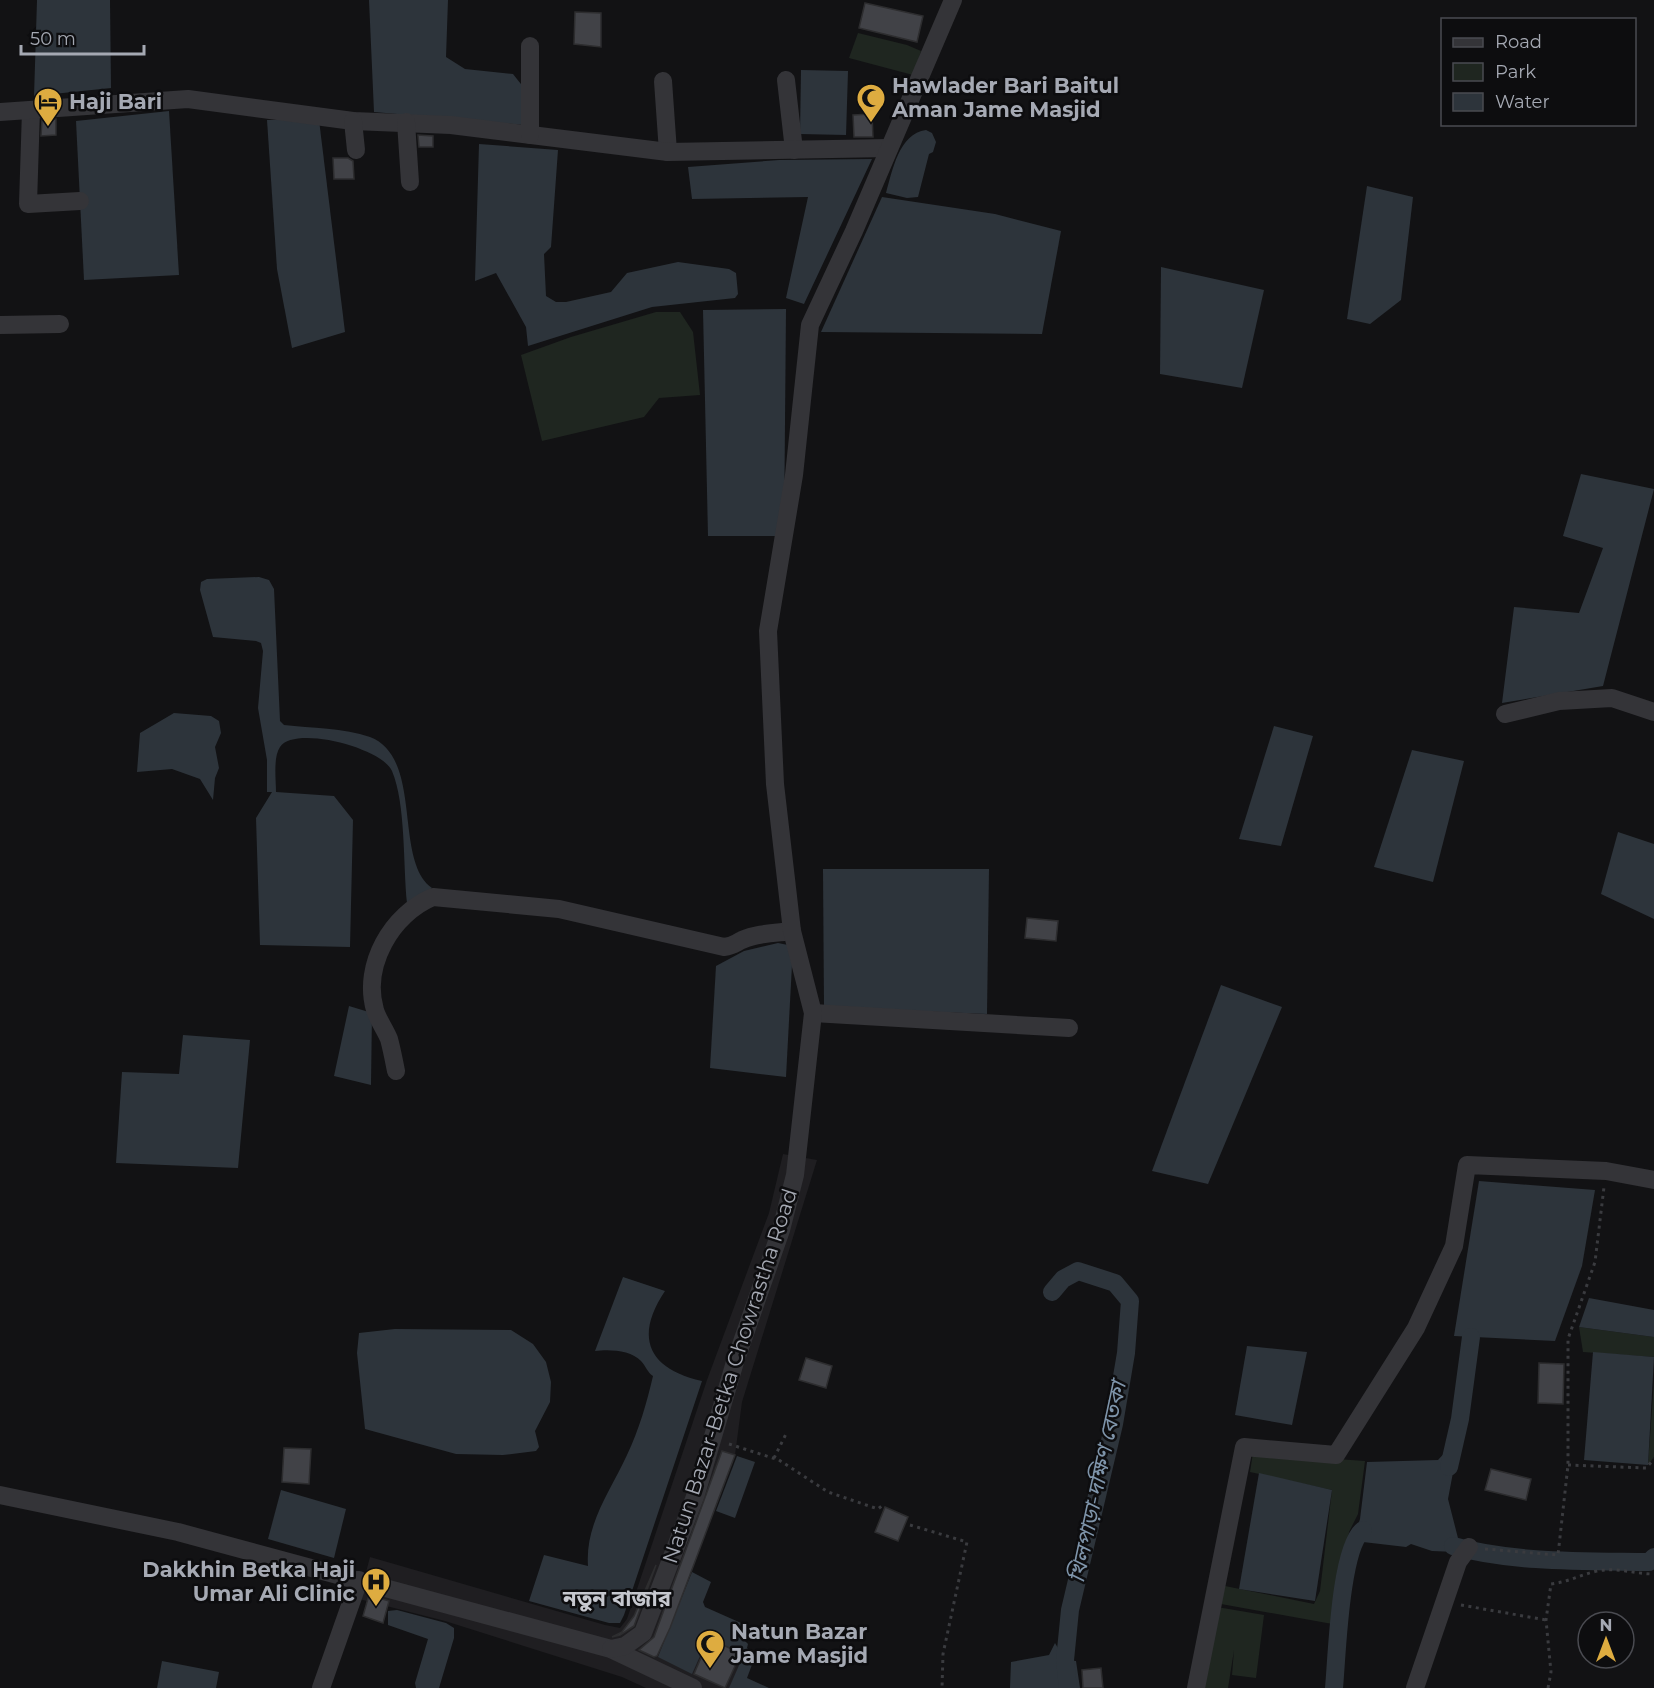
<svg xmlns="http://www.w3.org/2000/svg" width="1654" height="1688" font-family="Montserrat,'Noto Sans Bengali',sans-serif">
	<rect width="100%" height="100%" fill="#121214"/>
	<polygon fill="#1f1e21" points="783,1154 817,1160 742,1402 735,1455 672,1622 756,1654 745,1679 749,1688 646,1688 622,1677 445,1621 359,1599 370,1557 605,1625 620,1628 627,1619 707,1380 769,1213"/>
	<g fill="#1f2620">
		<polygon points="858,33 907,45 921,51 913,75 849,58"/>
		<polygon points="656,312 680,312 693,332 700,395 659,398 644,417 542,441 521,355 571,337"/>
		<polygon points="1579,1327 1654,1337 1654,1357 1583,1352"/>
		<polygon points="1654,1381 1654,1457 1648,1465"/>
		<polygon points="1253,1453 1365,1461 1358,1514 1349,1532 1338,1625 1221,1604 1225,1586 1314,1604 1320,1591 1332,1490 1250,1472"/>
		<polygon points="1217,1607 1264,1615 1256,1678 1232,1675 1234,1650 1228,1688 1203,1688"/>
	</g>
	<g fill="#2d343b">
		<polygon points="37,0 110,0 111,88 34,96"/>
		<polygon points="369,0 448,0 446,57 465,69 513,74 528,93 524,125 374,112"/>
		<polygon points="801,70 848,71 846,135 800,134"/>
		<polygon points="169,111 179,275 84,280 76,121"/>
		<polygon points="267,120 319,120 345,332 292,348 277,269"/>
		<path d="M 926,130 L 932,133 L 936,142 L 933,152 L 929,154 L 918,197 L 907,198 L 886,193 C 892,172 899,133 926,130 Z"/>
		<polygon points="479,144 558,150 551,247 544,254 546,296 556,302 566,302 611,292 627,273 678,262 729,269 736,273 738,294 735,298 652,307 528,346 526,327 496,273 475,281"/>
		<polygon points="872,159 804,304 786,298 808,197 692,199 688,167 779,160"/>
		<polygon points="1367,186 1413,197 1401,300 1370,324 1347,319"/>
		<polygon points="882,197 995,214 1061,231 1042,334 821,332"/>
		<polygon points="1161,267 1264,290 1242,388 1160,374"/>
		<polygon points="786,309 784,536 708,536 703,310"/>
		<polygon points="1581,474 1654,489 1603,686 1502,703 1514,607 1579,613 1603,548 1563,536"/>
		<path d="M 259,577 L 269,580 L 274,589 L 280,721 L 284,725 C 311,728 344,728 370,737 C 424,758 393,860 432,888 L 407,903 C 403,866 406,804 392,771 C 382,748 295,725 280,747 C 273,757 276,780 276,792 L 334,796 L 353,820 L 350,947 L 260,945 L 256,818 L 272,792 L 267,792 L 267,760 L 258,708 L 263,651 L 261,643 L 256,641 L 213,637 L 200,590 L 201,582 L 207,579 Z"/>
		<polygon points="174,713 211,716 219,721 221,733 215,747 219,768 215,778 213,800 200,779 172,769 137,772 140,733"/>
		<polygon points="1274,726 1313,736 1281,846 1239,839"/>
		<polygon points="1412,750 1464,761 1433,882 1374,867"/>
		<polygon points="1618,832 1654,844 1654,919 1601,894"/>
		<polygon points="823,869 989,869 987,1014 824,1007"/>
		<polygon points="778,943 793,946 786,1077 710,1068 716,966 744,951"/>
		<polygon points="1221,985 1282,1007 1208,1184 1152,1171"/>
		<polygon points="349,1006 372,1013 371,1085 334,1076"/>
		<polygon points="183,1035 250,1040 238,1168 116,1163 122,1072 179,1074"/>
		<polygon points="1479,1181 1595,1190 1582,1266 1555,1341 1454,1336"/>
		<path d="M 623,1277 L 665,1291 C 634,1337 648,1369 702,1381 L 624,1615 L 620,1623 L 609,1623 L 529,1601 L 544,1555 L 588,1566 C 585,1524 610,1492 627,1455 C 639,1430 647,1402 653,1376 C 647,1372 646,1366 641,1361 C 631,1350 609,1349 595,1351 Z"/>
		<polygon points="1589,1298 1654,1310 1654,1337 1579,1327"/>
		<polygon points="395,1329 511,1330 533,1344 546,1362 551,1382 550,1402 535,1431 539,1447 536,1451 503,1455 456,1454 365,1429 357,1353 359,1333"/>
		<polygon points="1247,1346 1307,1352 1292,1425 1235,1415"/>
		<polygon points="1593,1352 1654,1357 1648,1465 1584,1460"/>
		<polygon points="1452,1445 1458,1446 1448,1499 1459,1542 1456,1552 1432,1551 1411,1544 1406,1547 1363,1542 1354,1551 1350,1550 1360,1519 1367,1462 1438,1460"/>
		<polygon points="737,1456 755,1462 735,1518 716,1511"/>
		<polygon points="1259,1473 1332,1490 1315,1601 1239,1589"/>
		<polygon points="281,1490 346,1509 334,1558 268,1539"/>
		<polygon points="692,1572 711,1582 703,1602 705,1607 741,1623 740,1636 748,1644 747,1648 756,1654 747,1678 769,1688 729,1688 744,1654 708,1638 692,1674 658,1657"/>
		<polygon points="397,1610 446,1623 454,1628 454,1638 439,1688 416,1688 415,1683 428,1639 388,1625 388,1611"/>
		<polygon points="1055,1643 1065,1660 1076,1661 1080,1688 1010,1688 1011,1662 1049,1655"/>
		<polygon points="162,1661 219,1672 216,1688 157,1688"/>
	</g>
	<g fill="none" stroke-linecap="round" stroke-linejoin="round">
		<g stroke="#2d343b" stroke-width="18">
			<polyline points="1052,1292 1063,1279 1078,1271 1115,1283 1130,1301 1126,1353 1114,1424 1070,1610 1065,1660 1068,1688"/>
			<polyline points="1449,1467 1460,1419 1471,1337"/>
			<path d="M 1453,1546 C 1513,1563 1587,1561 1649,1562 L 1654,1557"/>
			<path d="M 1334,1688 C 1337,1656 1340,1548 1363,1530"/>
		</g>
	</g>
	<g fill="#414247" stroke="#2d2d2f" stroke-width="1.5">
		<polygon points="865,3 923,16 917,42 859,28"/>
		<polygon points="575,12 601,13 601,47 574,44"/>
		<polygon points="872,114 873,137 854,137 853,115"/>
		<polygon points="56,119 56,135 41,136 42,120"/>
		<polygon points="418,135 433,136 433,147 419,147"/>
		<polygon points="333,158 348,158 353,161 354,179 334,179"/>
		<polygon points="1027,918 1058,921 1056,941 1025,938"/>
		<polygon points="806,1358 832,1366 826,1388 799,1380"/>
		<polygon points="1539,1363 1564,1364 1563,1404 1538,1403"/>
		<polygon points="284,1448 311,1449 309,1484 282,1482"/>
		<polygon points="722,1451 735,1455 670,1628 657,1656 654,1657 639,1650 654,1637"/>
		<polygon points="1491,1469 1531,1479 1526,1500 1485,1490"/>
		<polygon points="885,1507 908,1517 898,1541 875,1532"/>
		<polygon points="656,1565 634,1626 620,1635 612,1637 622,1632 634,1616"/>
		<polygon points="369,1595 389,1601 383,1623 363,1616"/>
		<polygon points="709,1639 741,1653 725,1688 694,1674"/>
		<polygon points="1101,1668 1103,1688 1083,1688 1082,1670"/>
	</g>
	<g fill="none" stroke-linecap="round" stroke-linejoin="round">
		<g stroke="#3a3b3f" stroke-width="3" stroke-dasharray="3 4.5" stroke-linecap="butt">
			<polyline points="729,1444 779,1460 828,1492 878,1509 884,1504"/>
			<polyline points="774,1458 787,1432"/>
			<polyline points="1568,1465 1646,1468 1654,1459"/>
			<polyline points="910,1525 967,1542 943,1654 942,1688"/>
			<polyline points="1485,1549 1558,1555 1568,1465 1568,1339 1595,1262 1604,1187"/>
			<polyline points="1461,1605 1546,1620"/>
			<path d="M 1548,1688 L 1551,1672 L 1546,1620 L 1551,1584 C 1568,1582 1580,1575 1597,1571 C 1616,1567 1635,1574 1654,1574"/>
		</g>
		<g stroke="#343438" stroke-width="18">
			<polyline points="786,80 794,150"/>
			<polyline points="663,81 668,152"/>
			<polyline points="31,110 28,204 80,201"/>
			<polyline points="0,112 188,99 353,121 451,125 668,152 889,148"/>
			<polyline points="353,121 356,150"/>
			<polyline points="406,122 410,182"/>
			<polyline points="530,135 530,46"/>
			<polyline points="0,325 60,324"/>
			<polyline points="1505,714 1559,701 1612,698 1654,712"/>
			<polyline points="813,1013 1069,1028"/>
			<path d="M 396,1071 C 394,1061 392,1050 389,1039 C 385,1029 378,1020 375,1010 C 362,965 392,914 433,897 L 559,909 L 724,947 C 733,946 734,944 742,940 C 757,933 776,933 792,931"/>
			<polyline points="0,1495 178,1532 611,1649 693,1688"/>
			<polyline points="611,1649 625,1646 643,1633 696,1494 735,1362 781,1230 795,1175 813,1013 792,931 775,784 768,631 794,475 810,325 854,231 953,0"/>
			<polyline points="321,1688 359,1580"/>
			<polyline points="1196,1688 1244,1447 1336,1455 1416,1328 1454,1246 1467,1165 1606,1171 1654,1180"/>
			<polyline points="1415,1688 1458,1562 1469,1547"/>
		</g>
	</g>
	<defs>
		<g id="mosque-pin" transform="scale(1.5)"><path d="M0 17L-7.5 6A9.5 9.5 0 1 1 7.5 6Z" fill="#deac40" stroke="#0d0d0f"/><path d="M3.5-4.9A6 6 0 1 0 3.5 4.9A5 5 0 1 1 3.5-4.9Z" fill="#111"/></g>
		<g id="hotel-pin" transform="scale(1.5)"><path d="M0 17L-7.5 6A9.5 9.5 0 1 1 7.5 6Z" fill="#deac40" stroke="#0d0d0f"/><path d="M-6-4.5h1.5V1H6V5H4.5V3h-9V5H-6ZM-4 0a1.8 1.8 0 1 1 3.6 0ZM.5 0V-2.5h3Q6-2.5 6 0Z" fill="#111"/></g>
		<g id="hospital-pin" transform="scale(1.5)"><path d="M0 17L-7.5 6A9.5 9.5 0 1 1 7.5 6Z" fill="#deac40" stroke="#0d0d0f"/><path d="M-5-5h3v3.5h4V-5h3V5h-3V1.5h-4V5h-3Z" fill="#111"/></g>
	</defs>
	<g fill-rule="evenodd">
		<use href="#mosque-pin" x="871" y="98"/>
		<use href="#hotel-pin" x="48" y="102"/>
		<use href="#hospital-pin" x="376" y="1582"/>
		<use href="#mosque-pin" x="710" y="1644"/>
	</g>
	<g text-anchor="middle" stroke-width="5" stroke-linejoin="round" paint-order="stroke">
		<g font-size="21" font-weight="bold" fill="#a5a9b3" stroke="#0d0d0f" text-anchor="start">
			<text x="892" y="93">Hawlader Bari Baitul<tspan x="892" dy="24">Aman Jame Masjid</tspan></text>
			<text x="69" y="109">Haji Bari</text>
			<text x="355" y="1577" text-anchor="end">Dakkhin Betka Haji<tspan x="355" dy="24">Umar Ali Clinic</tspan></text>
			<text x="731" y="1639">Natun Bazar<tspan x="731" dy="24">Jame Masjid</tspan></text>
		</g>
		<g font-size="21" fill="#a5a9b3" stroke="#0d0d0f">
			<text transform="translate(730 1376) rotate(-72)" y="7">Natun Bazar-Betka Chowrastha Road</text>
		</g>
		<g font-size="22" font-style="italic" fill="#7f95ab" stroke="#0d0d0f">
			<text transform="translate(1097 1482) rotate(-78)" y="8">খিলপাড়া-দক্ষিণ বেতকা</text>
		</g>
		<g font-size="22" font-weight="bold" fill="#c6c8cf" stroke="#0d0d0f">
			<text x="617" y="1606">নতুন বাজার</text>
		</g>
	</g>
	<rect x="1441" y="18" width="195" height="108" fill="#0d0d0f" stroke="#4a4b51" stroke-width="1.5"/>
	<rect x="1453" y="38" width="30" height="9" fill="#343438" stroke="#4a4b51" stroke-width="1.5"/>
	<text x="1495" y="48" font-size="18" fill="#a5a9b3">Road</text>
	<rect x="1453" y="63" width="30" height="18" fill="#1f2620" stroke="#4a4b51" stroke-width="1.5"/>
	<text x="1495" y="78" font-size="18" fill="#a5a9b3">Park</text>
	<rect x="1453" y="93" width="30" height="18" fill="#2d343b" stroke="#4a4b51" stroke-width="1.5"/>
	<text x="1495" y="108" font-size="18" fill="#a5a9b3">Water</text>
	<g transform="translate(1606 1640)"><circle r="28" fill="#0d0d0f" stroke="#4a4b51" stroke-width="1.5"/>
	<path d="M0-4.5L10 22L0 15L-10 22Z" fill="#deac40"/>
	<text y="-9" font-size="16" font-weight="bold" text-anchor="middle" fill="#a5a9b3">N</text>
	</g>
	<path d="M21 45v9h123v-9" fill="none" stroke="#a5a9b3" stroke-width="3"/>
	<text x="30" y="45" font-size="18" fill="#a5a9b3" stroke="#0d0d0f" stroke-width="4.5" paint-order="stroke">50 m</text>
</svg>
